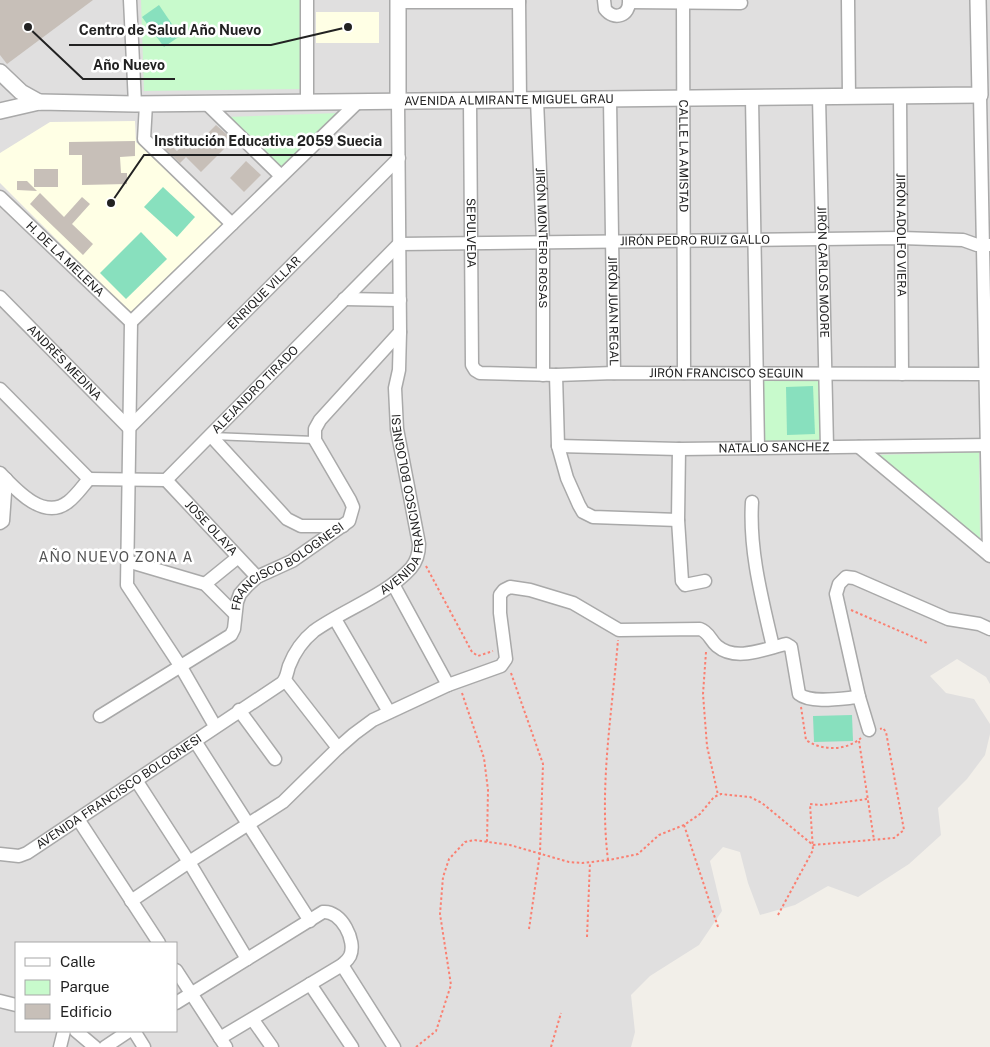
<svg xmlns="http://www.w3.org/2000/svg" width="990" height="1047" font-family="'Public Sans',sans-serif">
	<rect width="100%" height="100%" fill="#f2efe9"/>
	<path fill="#e0dfdf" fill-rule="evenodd" d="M 0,0 L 990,0 L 990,684 L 986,677 L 957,659 L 930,676 L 946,693 L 974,699 L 990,724 L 990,734 L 985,755 L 967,779 L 938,808 L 941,835 L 909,864 L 858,897 L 828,886 L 795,905 L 760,915 L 748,883 L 740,852 L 723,847 L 710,861 L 722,911 L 699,945 L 650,976 L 631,995 L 635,1032 L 631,1047 L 0,1047 ZM 16,943 L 176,943 L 176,1031 L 16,1031 Z"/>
	<g fill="#ffffe5">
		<rect x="316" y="12" width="63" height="31"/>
		<polygon points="135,121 136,142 225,223 131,314 0,183 0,153 50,122"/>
	</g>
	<g fill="#c8facc">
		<polygon points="141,0 303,0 302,89 144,91"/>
		<polygon points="339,113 282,170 226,117"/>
		<polygon points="763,378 820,379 821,443 763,442"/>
		<polygon points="979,452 980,541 878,455"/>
	</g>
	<g fill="#88e0be">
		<polygon points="159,5 180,36 164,47 142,17"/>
		<polygon points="163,187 195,217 177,237 144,207"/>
		<polygon points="141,232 167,259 126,299 100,273"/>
		<polygon points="813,386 815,434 787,435 786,387"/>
		<polygon points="852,715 853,741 814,742 813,716"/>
	</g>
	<g fill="#c7bfb8">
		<polygon points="0,0 93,0 7,64 0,55"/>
		<polygon points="216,125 233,140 201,172 186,157 180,163 155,139 159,134 177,151 185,143 192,149"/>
		<polygon points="135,141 135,156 120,157 121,173 127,173 127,184 82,185 82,155 69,155 69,142"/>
		<polygon points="246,161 261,175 244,192 230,178"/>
		<rect x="34" y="169" width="24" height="18"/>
		<polygon points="17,181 27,181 37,191 17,190"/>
		<polygon points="40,193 64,217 82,197 90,204 72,224 93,244 83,255 30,204"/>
	</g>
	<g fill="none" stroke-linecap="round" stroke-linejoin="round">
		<g stroke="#a9a9a9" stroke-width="9">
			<polyline id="service" points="212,436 315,440"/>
		</g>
		<g stroke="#a9a9a9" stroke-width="15">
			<g id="minor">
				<polyline points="130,0 135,104"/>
				<polyline points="519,0 520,100"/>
				<path d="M 604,0 L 605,9 C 614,21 630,16 629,0"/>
				<path id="s1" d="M 683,0 L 684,373"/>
				<polyline points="848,0 849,97"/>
				<polyline points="398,2 519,2"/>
				<polyline points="630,2 741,3"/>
				<polyline points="980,95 989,555"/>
				<path id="s2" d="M 900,96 L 902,374"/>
				<path id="s3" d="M 819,97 L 827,447"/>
				<polyline points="752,98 758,448"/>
				<path id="s4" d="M 610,99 L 614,373"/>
				<path id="s5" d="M 537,100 L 543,242 L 543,375"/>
				<path id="s6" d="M 470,101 L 472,365 L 475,370 L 480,373 L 556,375 L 614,373 L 985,374"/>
				<polyline points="307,103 307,0"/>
				<polyline points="146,104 144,139 232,224"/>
				<polyline points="207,104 281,176"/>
				<path id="s7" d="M 0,197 L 131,322"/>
				<path id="s8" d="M 399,244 L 901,238 L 963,240 L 977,245 L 990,245"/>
				<path id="s9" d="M 0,297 L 129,428 L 399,158"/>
				<polyline points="344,299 400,300"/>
				<polyline points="131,322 127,585 181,667 215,726"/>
				<polyline points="131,322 358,102"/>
				<polyline points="556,375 558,446 567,478 579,505 583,512 593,517 678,520"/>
				<polyline points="0,389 89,479"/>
				<polyline points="211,436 287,519 301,526 343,526"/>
				<path id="s10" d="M 558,446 L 679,449 L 990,445"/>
				<polyline points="859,447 990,556"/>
				<polyline points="679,449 678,520 682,581 685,585 705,581"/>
				<path d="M 0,473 C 16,490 44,521 68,502 C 76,496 82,487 89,479"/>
				<path id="s11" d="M 89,479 L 166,480 L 399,244"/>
				<path id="s12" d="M 166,480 L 257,577"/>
				<path d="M 752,502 C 749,551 762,599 773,647"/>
				<polyline points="0,523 3,521 6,479"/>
				<polyline points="127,561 205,584 235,614"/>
				<polyline points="205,584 237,558"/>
				<polyline points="393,584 448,685"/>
				<polyline points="335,619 389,712"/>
				<polyline points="285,680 338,748"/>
				<polyline points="239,710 275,759"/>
				<path id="s13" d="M 100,716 L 231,635 L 234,629 L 237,602 L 240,594 L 247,586 L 257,577 L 292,561 L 349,521 L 353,507 L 350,500 L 315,440 L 315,429 L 320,420 L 400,332"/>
				<polyline points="869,730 859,697 836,594 839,584 846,577 854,578 948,619 979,624 990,629"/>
				<polyline points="195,741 310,921"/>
				<polyline points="136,780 189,862 247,959"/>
				<polyline points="78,819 159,943"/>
				<path id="s14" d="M 0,854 L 19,856 L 27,853 L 282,683 C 287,678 287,672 289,666 C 294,653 303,640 314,631 C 343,610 387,595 411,568 C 417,561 419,553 419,544 L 397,429 L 395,388 L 399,370 L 400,332 L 398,102"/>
				<path d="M 131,901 L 189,862 L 283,802 L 338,748 L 354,734 L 373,720 L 448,685 L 501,666 L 506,659 L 500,613 L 500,595 L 504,590 L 510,587 L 530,590 L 573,603 L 619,630 L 700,629 C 709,632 710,640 717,646 C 736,662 764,649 786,644 L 791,647 L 799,694 C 811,704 844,698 859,697"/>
				<polyline points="342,965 394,1047"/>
				<polyline points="176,970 226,1047"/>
				<polyline points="310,984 352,1047"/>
				<polyline points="0,1001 16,1005"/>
				<path d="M 176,1003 L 323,912 C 341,910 357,941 350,956 C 348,960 345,962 342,965 L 220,1038"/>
				<polyline points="253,1020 272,1047"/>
				<polyline points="76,1031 95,1047"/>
				<polyline points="134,1031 144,1047"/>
				<polyline points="60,1047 64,1031"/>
				<polyline points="105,1047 129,1031"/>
			</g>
		</g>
		<g stroke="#a9a9a9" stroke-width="18">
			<g id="tertiary">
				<polyline points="398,0 398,102"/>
				<polyline points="0,72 21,92 39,102"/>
				<path id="s15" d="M 0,111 L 39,102 L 135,104 L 980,95 L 978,0"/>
			</g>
		</g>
		<g stroke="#fa8072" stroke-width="2" stroke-dasharray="2.5 2.5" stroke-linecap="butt">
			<polyline points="426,566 472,652 478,656 493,651"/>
			<polyline points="851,610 927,643"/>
			<polyline points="706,652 703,694 707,746 718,795"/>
			<polyline points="511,673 543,764 540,853 529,929"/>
			<polyline points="462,693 484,758 488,790 487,842"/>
			<path d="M 801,707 L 806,740 C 822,751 846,751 861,738"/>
			<polyline points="859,741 874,840"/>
			<polyline points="684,825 718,927"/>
			<path d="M 608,860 C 599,787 612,713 618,640"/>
			<polyline points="778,915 813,850 810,804 822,805 867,799"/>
			<polyline points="587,937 590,862"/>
			<polyline points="416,1047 436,1031 451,985 440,914 443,877 449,859 465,842 474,840 510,845 569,862 582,863 609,860 638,854 659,835 684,825 700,814 714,797 721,794 750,797 762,803 813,845 894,838 904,830 886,732 883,728 880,729"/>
			<polyline points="551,1047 561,1013"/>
		</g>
		<use href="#service" stroke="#fff" stroke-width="6"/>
		<use href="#minor" stroke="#fff" stroke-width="12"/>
		<use href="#tertiary" stroke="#fff" stroke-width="15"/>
	</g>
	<g text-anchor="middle" stroke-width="5" stroke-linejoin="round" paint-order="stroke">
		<g font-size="12" fill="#222" stroke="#fff">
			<text dy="4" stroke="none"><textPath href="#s15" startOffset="510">AVENIDA ALMIRANTE MIGUEL GRAU</textPath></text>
			<text dy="4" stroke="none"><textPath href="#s1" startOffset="156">CALLE LA AMISTAD</textPath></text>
			<text dy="4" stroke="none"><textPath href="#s6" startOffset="132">SEPULVEDA</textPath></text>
			<text dy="4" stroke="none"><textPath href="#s2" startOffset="139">JIRÓN ADOLFO VIERA</textPath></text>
			<text dy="4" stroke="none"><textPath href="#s5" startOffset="138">JIRÓN MONTERO ROSAS</textPath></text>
			<text dy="4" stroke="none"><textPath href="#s8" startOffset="296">JIRÓN PEDRO RUIZ GALLO</textPath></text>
			<text dy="4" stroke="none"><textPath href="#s7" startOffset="90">H. DE LA MELENA</textPath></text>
			<text dy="4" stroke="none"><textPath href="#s3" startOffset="175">JIRÓN CARLOS MOORE</textPath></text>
			<text dy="4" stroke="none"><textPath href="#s9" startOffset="375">ENRIQUE VILLAR</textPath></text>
			<text dy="4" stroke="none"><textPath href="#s4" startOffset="212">JIRÓN JUAN REGAL</textPath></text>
			<text dy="4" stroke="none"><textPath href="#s9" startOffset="92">ANDRÉS MEDINA</textPath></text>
			<text dy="4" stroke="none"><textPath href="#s6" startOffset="522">JIRÓN FRANCISCO SEGUIN</textPath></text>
			<text dy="4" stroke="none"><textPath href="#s11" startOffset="204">ALEJANDRO TIRADO</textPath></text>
			<text dy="4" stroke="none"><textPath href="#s10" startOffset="216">NATALIO SANCHEZ</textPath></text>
			<text dy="4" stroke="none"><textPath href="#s14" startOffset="572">AVENIDA FRANCISCO BOLOGNESI</textPath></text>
			<text dy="4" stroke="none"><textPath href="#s12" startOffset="66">JOSE OLAYA</textPath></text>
			<text dy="4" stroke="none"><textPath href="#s13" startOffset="250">FRANCISCO BOLOGNESI</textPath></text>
			<text dy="4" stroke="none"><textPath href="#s14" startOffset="138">AVENIDA FRANCISCO BOLOGNESI</textPath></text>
		</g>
		<g font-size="14" letter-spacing="1" fill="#555" stroke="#fff">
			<text x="116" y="562">AÑO NUEVO ZONA A</text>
		</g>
	</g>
	<path fill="none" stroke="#222" stroke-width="2" d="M348 27L271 45H69M28 27L83 79H175M111 203L144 155H392"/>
	<g fill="#222" stroke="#fff" stroke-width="2">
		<circle cx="348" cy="27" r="5"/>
		<circle cx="28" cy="27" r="5"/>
		<circle cx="111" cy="203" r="5"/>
	</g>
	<g font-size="14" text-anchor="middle" font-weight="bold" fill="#222" stroke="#fff" stroke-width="5" stroke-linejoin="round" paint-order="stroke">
		<text x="170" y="35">Centro de Salud Año Nuevo</text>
		<text x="129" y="70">Año Nuevo</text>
		<text x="268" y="146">Institución Educativa 2059 Suecia</text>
	</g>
	<rect x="15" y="942" width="162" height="90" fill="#ffffff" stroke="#a7a7a7"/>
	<rect x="25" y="958" width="25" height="8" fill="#ffffff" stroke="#a7a7a7"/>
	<text x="60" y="967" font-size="15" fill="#222222">Calle</text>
	<rect x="25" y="980" width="25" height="15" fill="#c8facc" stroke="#a7a7a7"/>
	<text x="60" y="992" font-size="15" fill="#222222">Parque</text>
	<rect x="25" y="1004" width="25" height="15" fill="#c7bfb8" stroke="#a7a7a7"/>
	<text x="60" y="1017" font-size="15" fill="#222222">Edificio</text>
</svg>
